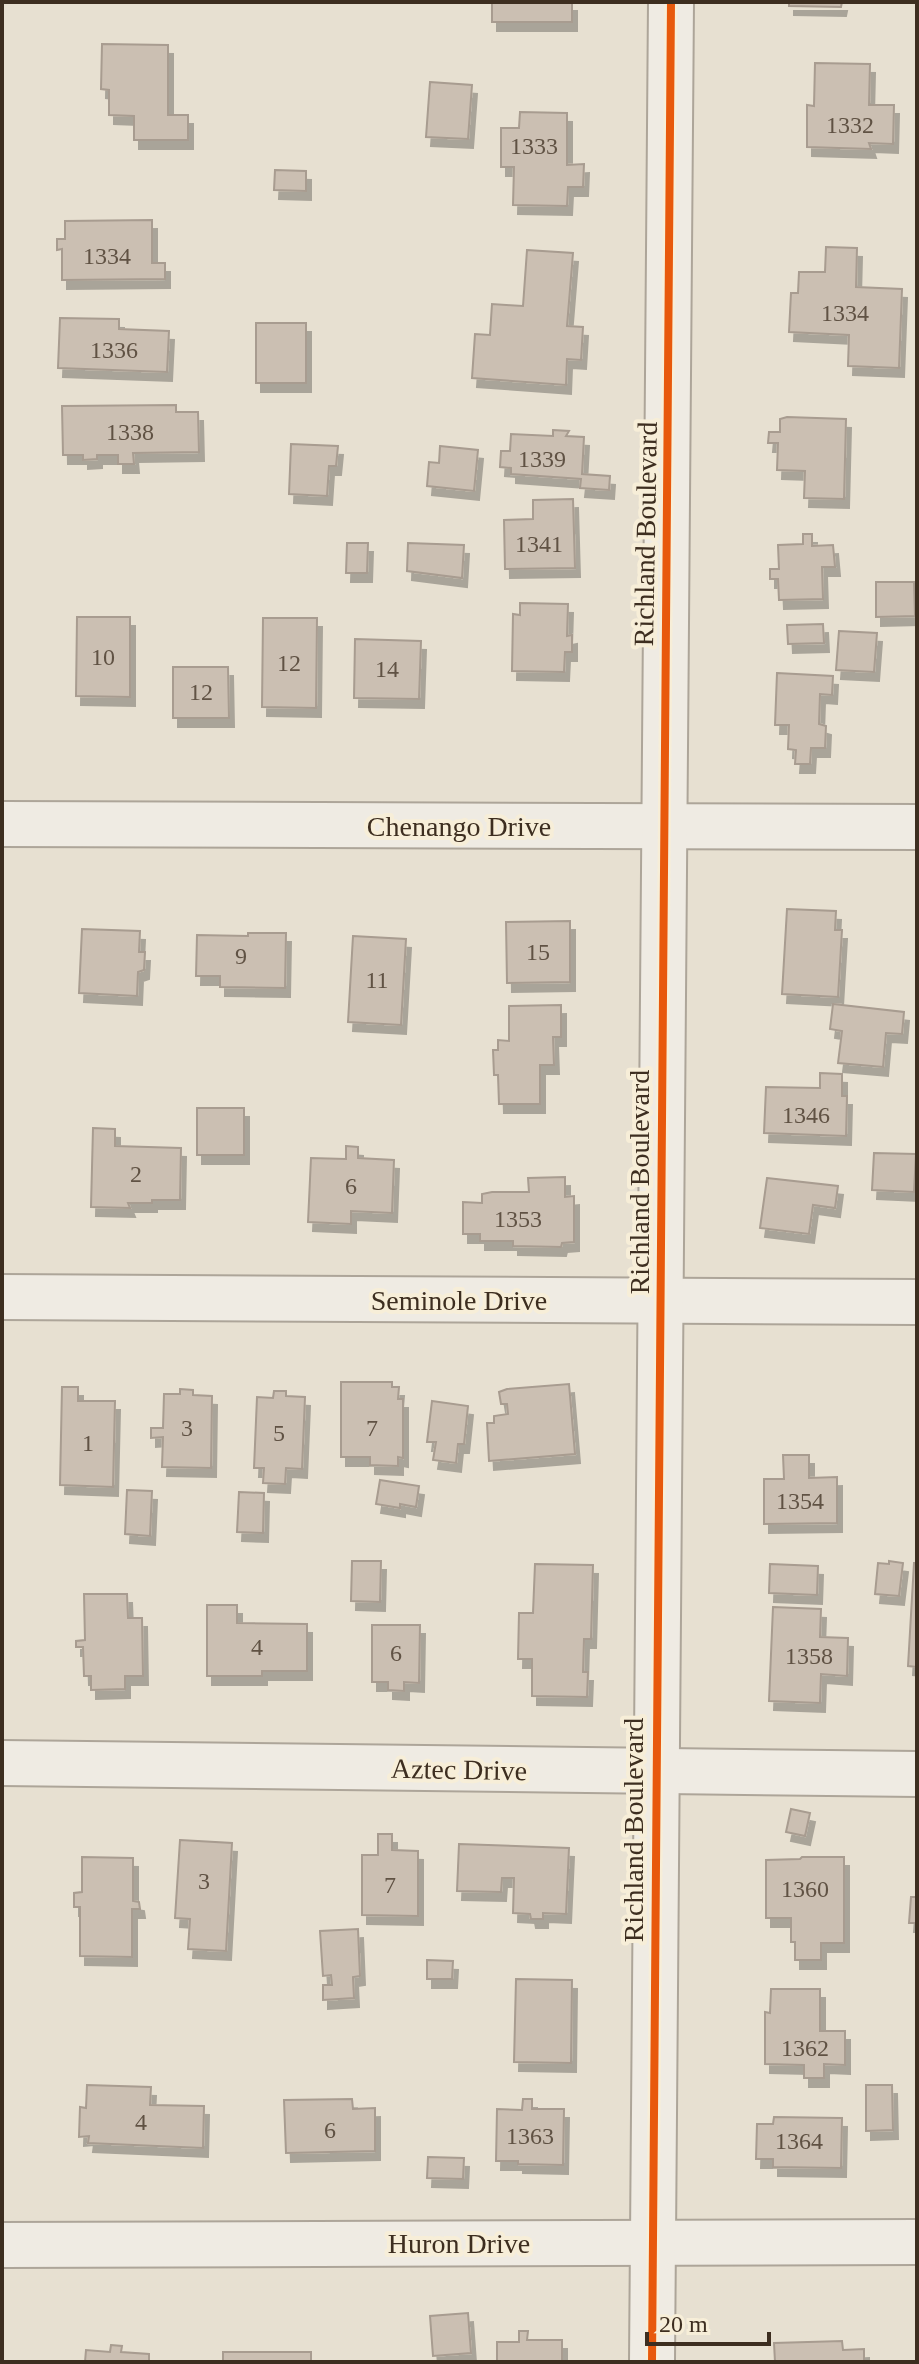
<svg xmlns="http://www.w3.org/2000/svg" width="919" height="2364" font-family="Georgia,serif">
	<defs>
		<filter id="shadow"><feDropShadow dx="5" dy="9" stdDeviation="0" flood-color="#0004"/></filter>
	</defs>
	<rect width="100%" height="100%" fill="#e7e0d1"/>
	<g fill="#cbbfb2" stroke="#a89c90" stroke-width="2" filter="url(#shadow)">
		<rect x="492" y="2" width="80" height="20"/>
		<polygon points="789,2 842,2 841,7 789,6"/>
		<polygon points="102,44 168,45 168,115 188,115 188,140 134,140 134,116 109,115 109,90 101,89"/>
		<polygon points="815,63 870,64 869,105 894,105 893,144 869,143 871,149 807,147 807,105 814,106"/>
		<polygon points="430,82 472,85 468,139 426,137"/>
		<polygon points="520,112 567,113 567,165 584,164 583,187 568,187 567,206 513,205 514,167 501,167 501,128 519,128"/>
		<polygon points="275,170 306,171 306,191 274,190"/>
		<polygon points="152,220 152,263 165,263 165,279 62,280 62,249 57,250 57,239 65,239 65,221"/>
		<polygon points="826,247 857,248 856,287 902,289 899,368 848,366 849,335 789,332 791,293 798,293 799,272 825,272"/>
		<polygon points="527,250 573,253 567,326 583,327 581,360 567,359 566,385 472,378 475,334 490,335 492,304 523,306"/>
		<polygon points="60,318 119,319 119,329 169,331 167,372 58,368"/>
		<rect x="256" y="323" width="50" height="60"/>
		<polygon points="176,405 176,412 198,412 199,452 133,453 134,464 118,464 118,455 97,455 97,459 83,460 83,455 63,455 62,406"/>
		<polygon points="787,417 846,419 844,499 804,498 805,471 777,470 778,443 768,443 769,432 780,432 780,419"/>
		<polygon points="553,430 569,431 566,436 584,437 582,474 610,476 609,490 580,488 581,479 511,474 511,468 500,467 501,451 510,451 511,434 553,436"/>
		<polygon points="291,444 338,446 336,466 329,466 327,496 289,494"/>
		<polygon points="440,446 478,450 474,491 427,486 429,462 439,463"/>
		<polygon points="573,499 575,568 505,569 504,520 533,519 533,500"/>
		<polygon points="803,534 812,534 812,546 833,545 835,567 822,567 823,599 779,600 778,579 770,579 770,569 779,569 778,545 803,544"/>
		<polygon points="347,543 368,543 367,573 346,573"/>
		<polygon points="408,543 464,545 462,578 407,571"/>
		<polygon points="876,582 914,582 915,616 876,617"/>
		<polygon points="520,603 568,604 567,636 572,635 572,652 565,652 564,672 512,671 513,614 520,615"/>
		<polygon points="77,617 130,617 130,697 76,696"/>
		<polygon points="263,618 317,618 316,708 262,707"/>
		<polygon points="823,624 824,643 788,644 787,625"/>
		<polygon points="839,631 877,633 874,672 836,670"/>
		<polygon points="355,639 421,641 419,699 354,698"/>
		<polygon points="173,667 228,667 229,718 173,718"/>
		<polygon points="777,673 833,676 832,695 820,694 819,724 826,726 825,748 811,748 810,764 795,764 796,750 788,749 789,725 775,725"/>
		<polygon points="787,909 836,911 835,930 842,930 838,997 782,994"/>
		<polygon points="570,921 570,982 507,983 506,922"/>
		<polygon points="82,929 140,931 139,952 145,952 144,970 138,972 137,996 79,993"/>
		<polygon points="248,933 286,933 285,988 220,987 220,976 196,976 197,935 248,936"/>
		<polygon points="353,936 406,939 401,1025 348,1022"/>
		<polygon points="833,1004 904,1012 902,1034 886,1033 883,1067 838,1063 842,1031 830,1029"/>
		<polygon points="561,1005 561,1037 553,1037 554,1065 540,1065 540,1104 499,1104 498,1075 494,1075 493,1050 498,1050 498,1040 509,1041 509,1006"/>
		<polygon points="820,1073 842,1074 842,1096 847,1096 846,1136 764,1133 766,1087 820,1088"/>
		<rect x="197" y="1108" width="47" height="47"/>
		<polygon points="93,1128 115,1129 115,1146 181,1148 180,1200 152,1200 152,1203 128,1203 130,1208 91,1207"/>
		<polygon points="346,1146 358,1147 358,1158 394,1160 392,1213 351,1211 351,1224 308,1222 311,1158 346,1159"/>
		<polygon points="874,1153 916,1154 914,1192 872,1190"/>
		<polygon points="565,1177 565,1197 574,1196 574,1242 562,1243 561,1247 513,1246 513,1241 480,1241 480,1234 463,1234 463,1202 482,1203 482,1194 492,1192 529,1192 528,1178"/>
		<polygon points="767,1178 838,1186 835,1208 813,1205 809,1234 760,1228"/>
		<polygon points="341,1382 392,1382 392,1387 399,1387 398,1399 403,1399 403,1458 398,1457 398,1466 370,1465 370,1457 341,1457"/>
		<polygon points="569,1384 575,1454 489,1461 487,1423 494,1423 494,1416 508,1414 507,1404 501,1404 499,1392 507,1389"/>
		<polygon points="62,1387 78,1387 78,1401 115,1401 113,1487 60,1485"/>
		<polygon points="180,1389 193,1390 193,1395 212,1396 211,1468 162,1467 163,1437 151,1438 151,1428 163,1428 164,1394 180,1394"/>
		<polygon points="274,1391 286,1391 286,1396 305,1397 302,1469 286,1468 285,1484 263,1483 264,1468 254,1468 257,1397 273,1398"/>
		<polygon points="432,1401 468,1406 464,1444 458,1444 456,1463 433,1460 436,1442 427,1442"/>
		<polygon points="783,1455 809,1455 809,1478 837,1477 837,1523 764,1524 764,1479 784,1479"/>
		<polygon points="380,1480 419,1486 416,1507 400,1504 400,1508 376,1504"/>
		<polygon points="127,1490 152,1491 150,1536 125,1534"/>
		<polygon points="239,1492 264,1493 263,1533 237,1532"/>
		<polygon points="352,1561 381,1561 380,1602 351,1601"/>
		<polygon points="889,1561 903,1563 899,1596 875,1594 878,1563 889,1564"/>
		<polygon points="914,1563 917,1563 917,1667 908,1666"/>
		<polygon points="535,1564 593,1565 591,1639 584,1639 583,1672 588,1672 587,1697 532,1696 532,1659 518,1659 519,1613 533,1613"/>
		<polygon points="770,1564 818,1566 817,1595 769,1593"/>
		<polygon points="84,1594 127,1594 128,1618 142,1618 143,1676 125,1676 125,1689 91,1690 91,1676 84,1676 83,1647 76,1647 76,1641 85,1640"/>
		<polygon points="207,1605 237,1605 237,1623 307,1624 307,1671 262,1671 262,1676 207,1676"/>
		<polygon points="773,1607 821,1609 820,1637 848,1638 847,1676 821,1674 820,1703 769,1701"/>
		<polygon points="372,1625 420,1625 419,1683 404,1682 404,1691 388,1690 388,1682 372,1682"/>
		<polygon points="791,1809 810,1813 805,1836 786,1832"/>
		<polygon points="378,1834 392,1834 392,1850 418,1851 418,1916 362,1915 362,1855 378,1855"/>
		<polygon points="180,1840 232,1843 226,1951 188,1949 190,1919 175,1918"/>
		<polygon points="459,1844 569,1848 566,1914 543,1913 543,1919 531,1919 530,1914 513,1913 514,1878 502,1878 501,1892 457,1891"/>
		<polygon points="82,1857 133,1858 133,1901 139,1902 140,1909 132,1909 132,1957 80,1956 80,1907 74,1907 74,1893 82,1892"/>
		<polygon points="802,1857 844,1857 844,1943 821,1943 821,1960 795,1960 795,1942 791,1942 791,1918 766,1918 766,1860 800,1859"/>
		<polygon points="911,1897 917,1897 917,1923 909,1923"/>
		<polygon points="358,1929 360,1976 353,1977 354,1998 323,2000 323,1985 332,1985 331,1975 323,1976 320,1931"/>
		<polygon points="427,1960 453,1961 452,1979 427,1979"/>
		<polygon points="516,1979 572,1980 571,2063 514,2062"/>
		<polygon points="771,1989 820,1989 820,2031 845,2031 845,2065 824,2064 824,2078 804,2078 804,2065 765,2064 765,2012 770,2013"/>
		<polygon points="87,2085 151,2087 150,2105 204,2106 203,2148 88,2143 89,2136 79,2137 80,2107 86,2108"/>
		<polygon points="866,2085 892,2085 893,2130 866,2131"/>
		<polygon points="352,2099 353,2109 375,2108 375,2151 286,2153 284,2100"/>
		<polygon points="523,2099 532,2099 532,2109 564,2109 563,2165 518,2164 518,2161 496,2161 497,2109 522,2110"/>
		<polygon points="774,2117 842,2118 841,2168 773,2167 773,2159 756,2159 757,2124 773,2124"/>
		<polygon points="428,2157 464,2158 463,2179 427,2178"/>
		<polygon points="468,2313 471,2353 433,2356 430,2316"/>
		<polygon points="519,2331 528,2331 527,2340 562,2340 562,2361 569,2362 497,2362 497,2342 519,2342"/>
		<polygon points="842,2341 843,2350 864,2349 864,2362 775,2362 774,2343"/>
		<polygon points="111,2345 122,2346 121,2352 149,2354 149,2362 85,2362 86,2350 110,2352"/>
		<rect x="223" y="2352" width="88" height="10"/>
	</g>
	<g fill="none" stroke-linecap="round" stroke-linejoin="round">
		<g stroke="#ada599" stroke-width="48">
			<g id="minor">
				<polyline points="2,824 917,827"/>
				<polyline points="2,1297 917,1302"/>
				<polyline points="2,1763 917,1774"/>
				<polyline points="2,2245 917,2242"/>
				<polyline points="652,2362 671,2"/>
			</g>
		</g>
		<use href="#minor" stroke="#efebe3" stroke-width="44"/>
		<g stroke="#f7eed8" stroke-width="13">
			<polyline id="cycleway" points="652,2362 671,2"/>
		</g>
		<use href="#cycleway" stroke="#e8590c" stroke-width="8"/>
	</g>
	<g text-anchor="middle" stroke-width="8" stroke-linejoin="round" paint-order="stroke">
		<g font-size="24" fill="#605244">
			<text x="850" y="133">1332</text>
			<text x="534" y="154">1333</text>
			<text x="107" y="264">1334</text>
			<text x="845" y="321">1334</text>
			<text x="114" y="358">1336</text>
			<text x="130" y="440">1338</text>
			<text x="542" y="467">1339</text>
			<text x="539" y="552">1341</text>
			<text x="103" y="665">10</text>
			<text x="289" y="671">12</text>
			<text x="387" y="677">14</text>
			<text x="201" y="700">12</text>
			<text x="538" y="960">15</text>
			<text x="241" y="964">9</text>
			<text x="377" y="988">11</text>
			<text x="806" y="1123">1346</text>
			<text x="136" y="1182">2</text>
			<text x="351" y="1194">6</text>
			<text x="518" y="1227">1353</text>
			<text x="187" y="1436">3</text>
			<text x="372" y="1436">7</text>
			<text x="279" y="1441">5</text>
			<text x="88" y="1451">1</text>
			<text x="800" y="1509">1354</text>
			<text x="257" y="1655">4</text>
			<text x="396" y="1661">6</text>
			<text x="809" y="1664">1358</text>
			<text x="204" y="1889">3</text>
			<text x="390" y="1893">7</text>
			<text x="805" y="1897">1360</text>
			<text x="805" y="2056">1362</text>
			<text x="141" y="2130">4</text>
			<text x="330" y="2138">6</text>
			<text x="530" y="2144">1363</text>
			<text x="799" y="2149">1364</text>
		</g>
		<g font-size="28" fill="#3d2e20" stroke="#f7eed8">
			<text transform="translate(645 534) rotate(-89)" y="10">Richland Boulevard</text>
			<text x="459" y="836">Chenango Drive</text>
			<text transform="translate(639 1182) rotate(-90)" y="10">Richland Boulevard</text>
			<text x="459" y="1310">Seminole Drive</text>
			<text transform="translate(459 1769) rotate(1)" y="10">Aztec Drive</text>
			<text transform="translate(633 1830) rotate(-90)" y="10">Richland Boulevard</text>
			<text x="459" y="2253">Huron Drive</text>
		</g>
	</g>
	<rect width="919" height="2364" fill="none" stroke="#3d2e20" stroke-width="8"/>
	<path d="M647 2332v12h122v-12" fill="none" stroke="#3d2e20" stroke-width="4"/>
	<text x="659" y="2332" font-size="24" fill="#3d2e20" stroke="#f7eed8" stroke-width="6" paint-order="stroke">20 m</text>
</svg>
